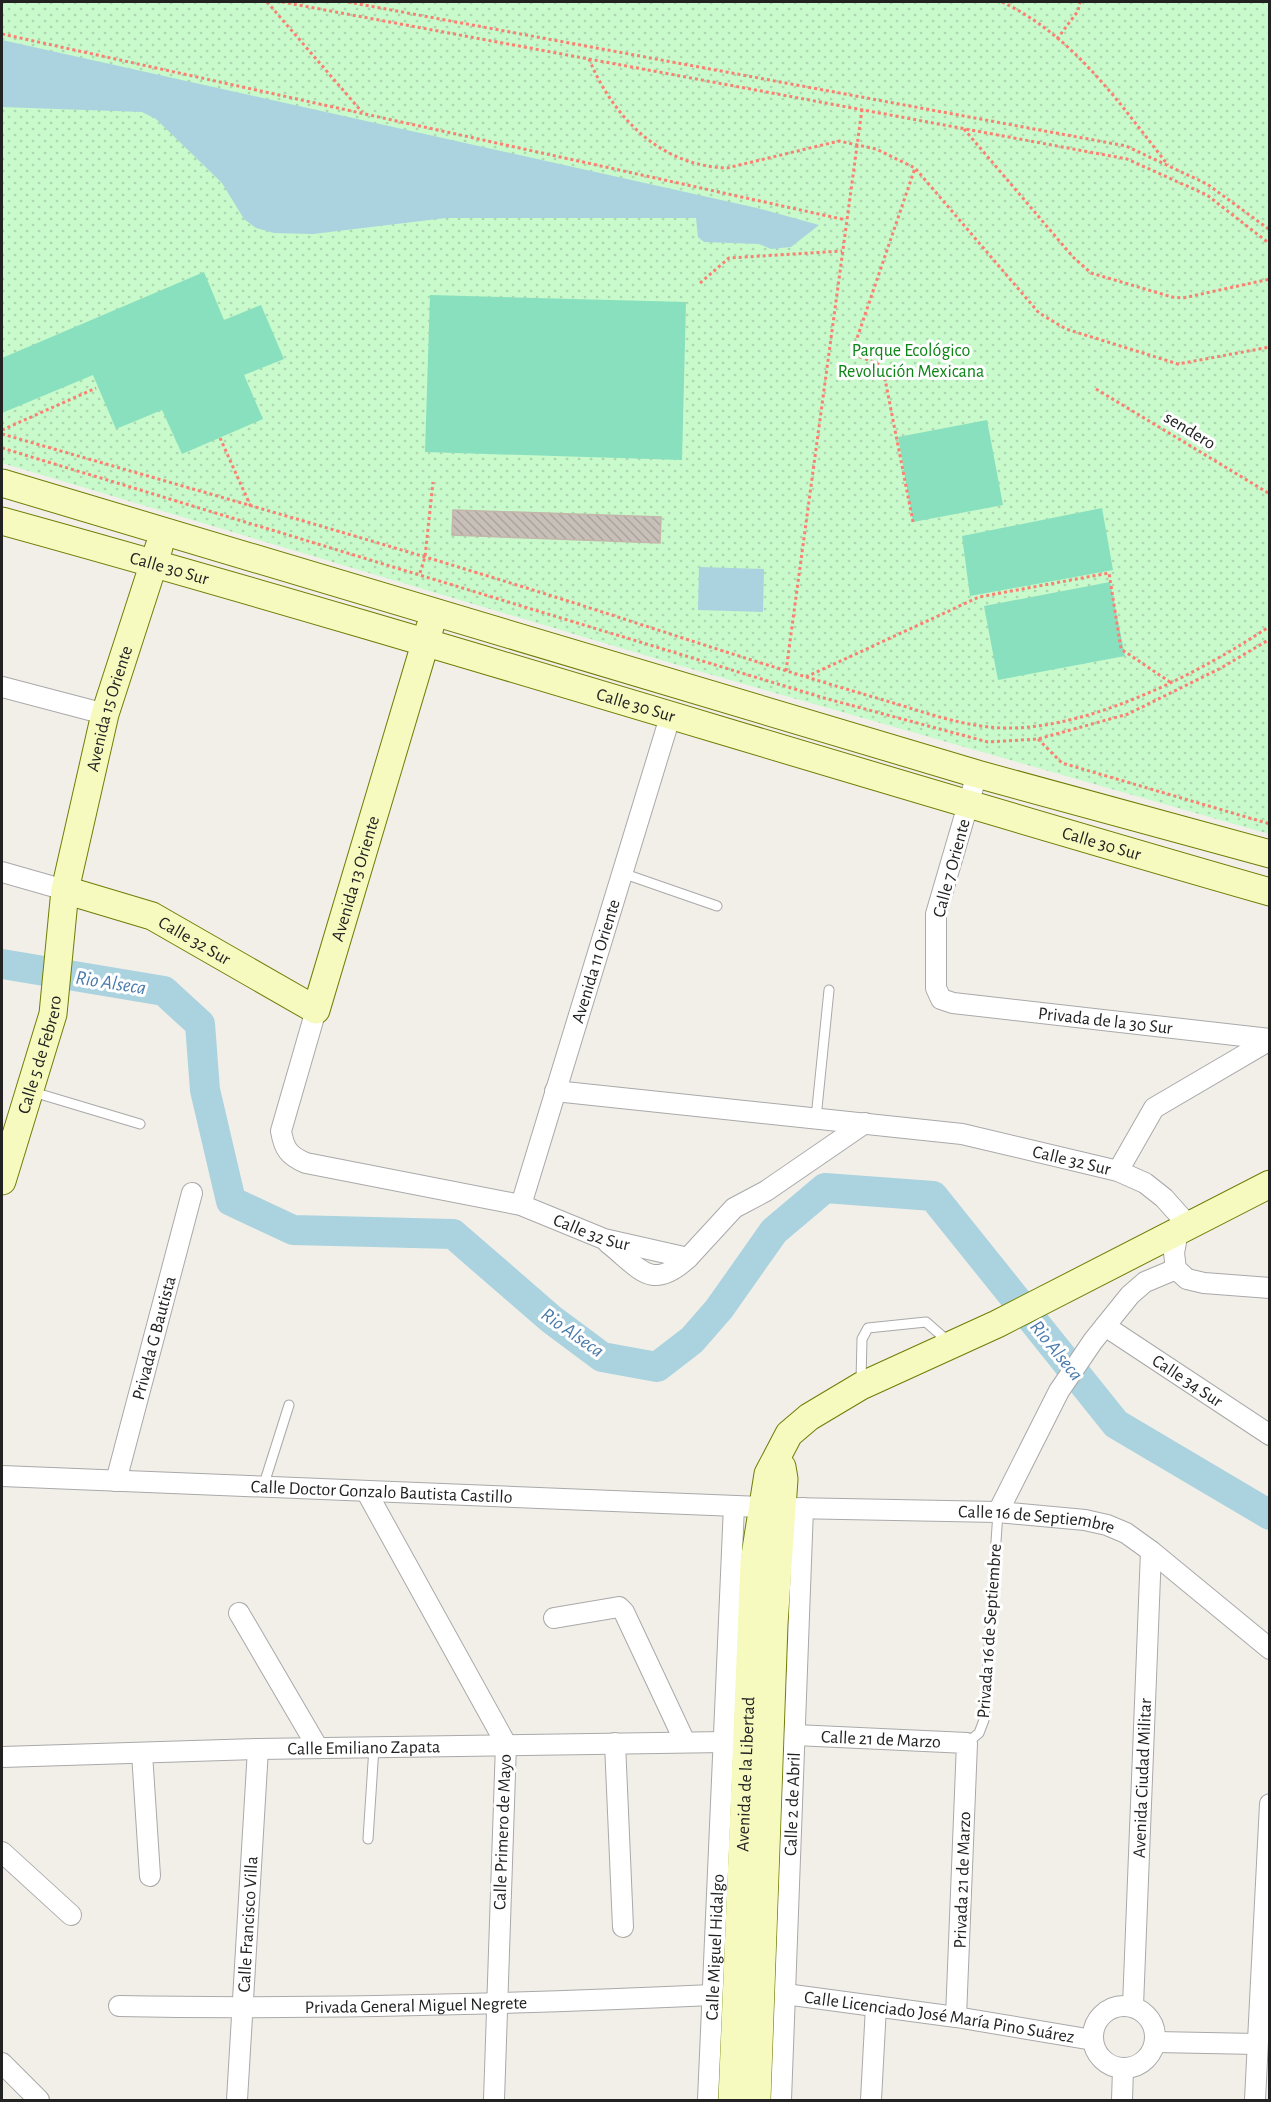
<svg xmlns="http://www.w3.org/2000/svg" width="1271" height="2102" viewBox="0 0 1271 2102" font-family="'Alegreya Sans',sans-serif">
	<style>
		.park { fill: url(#park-dots) }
		.pitch { fill: #88e0be }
		.water { fill: #aad3df }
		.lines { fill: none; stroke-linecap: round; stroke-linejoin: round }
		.river { stroke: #aad3df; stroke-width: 30 }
		.building { fill: url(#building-back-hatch); stroke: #c4b6ab; stroke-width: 1.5 }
		.lane-casing { stroke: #a9a9a9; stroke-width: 11 }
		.street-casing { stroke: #a9a9a9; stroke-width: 22 }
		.secondary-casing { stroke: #707d05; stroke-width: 29 }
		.path { stroke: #fa8072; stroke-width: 3; stroke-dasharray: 3 3; stroke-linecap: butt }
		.lane { stroke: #fff; stroke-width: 9 }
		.street { stroke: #fff; stroke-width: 20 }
		.secondary { stroke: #f7fabf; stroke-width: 27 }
		.labels { text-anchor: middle; stroke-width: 6; stroke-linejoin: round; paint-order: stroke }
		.park-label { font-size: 18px; fill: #0c8416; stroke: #fff }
		.street-label { font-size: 18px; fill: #222; stroke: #fff }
		.water-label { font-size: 20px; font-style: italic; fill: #4a7aab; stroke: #fff }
	</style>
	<defs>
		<pattern id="park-dots" width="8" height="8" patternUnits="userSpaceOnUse" patternTransform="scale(1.5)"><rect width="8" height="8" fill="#c8facc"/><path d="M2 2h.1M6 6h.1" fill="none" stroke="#acd6af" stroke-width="1.8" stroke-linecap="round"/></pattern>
		<pattern id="building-back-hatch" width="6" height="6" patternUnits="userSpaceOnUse" patternTransform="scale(1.5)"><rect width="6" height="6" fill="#c7bfb8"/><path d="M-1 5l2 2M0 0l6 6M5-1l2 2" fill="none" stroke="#aba49e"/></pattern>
	</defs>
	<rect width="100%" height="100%" fill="#f2efe9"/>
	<path class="park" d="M2 2H1269V834L674 664 2 463Z"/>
	<path class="pitch" d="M204 272 224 320 261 305 284 359 244 375 263 419 182 454 162 410 116 429 93 375 2 413V358Z
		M430 295 686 302 682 460 425 452Z
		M987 420 1003 505 913 522 898 437Z
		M1102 508 1113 570 970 596 962 536Z
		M1110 582 1125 656 998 680 984 606Z"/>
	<path class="water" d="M2 40 757 208 819 225 791 247 771 249 759 244 704 242 698 237 696 218H446L313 234 274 233 256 228 244 219 222 183 156 119 142 112 2 107Z
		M699 567 764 569 763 612 698 610Z"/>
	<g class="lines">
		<path class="river" d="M2 964 164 991 200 1024 205 1090 231 1201 293 1230 453 1234 551 1319 602 1357 657 1367 692 1340 719 1309 774 1231 825 1188 933 1196 1116 1424 1270 1515"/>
	</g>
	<path class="building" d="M453 510 661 517 660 543 452 535Z"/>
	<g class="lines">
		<g class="lane-casing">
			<path id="lane" d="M622 873 717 906
				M33 1092 140 1124
				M816 1118 829 990
				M861 1381 862 1339 868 1328 926 1322 950 1343
				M263 1487 289 1405
				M967 1743 979 1733 984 1720 998 1512
				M368 1839 374 1747"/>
		</g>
		<g class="street-casing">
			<g id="street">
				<path d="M2 687 105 714"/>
				<path id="s1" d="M977 774 936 914V988L941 999 953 1003 1270 1039"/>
				<path d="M2 872 65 890"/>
				<path id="s2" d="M316 1010 281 1131C284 1149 289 1156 306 1163L521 1205 604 1239 688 1258 734 1208 766 1191 865 1123"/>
				<path id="s3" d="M555 1091 962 1134 1118 1171 1145 1183 1164 1198 1189 1226"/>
				<path d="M1118 1171 1154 1108 1270 1040"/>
				<path id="s4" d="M521 1205 670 717"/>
				<path d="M1178 1231 1174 1253 1176 1269 1187 1279 1204 1283 1270 1288"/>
				<path d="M608 1243C641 1269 651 1292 688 1258"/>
				<path id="s5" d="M1105 1326 1270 1435"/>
				<path id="s6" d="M2 1476 761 1507"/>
				<path id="s7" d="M116 1481 192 1193"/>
				<path d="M366 1491 506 1744 494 2100"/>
				<path id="s8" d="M791 1508 998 1512 1085 1520 1107 1525 1126 1533 1151 1551 1270 1649"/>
				<path d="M998 1512 1059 1391 1093 1341 1130 1295 1145 1282 1176 1269"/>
				<path d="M239 1613 318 1748"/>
				<path d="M554 1618 619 1607 624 1612 685 1742"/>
				<path id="s9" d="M795 1735 967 1743 956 2017"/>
				<path d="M615 1743 623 1927"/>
				<path d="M142 1753 150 1876"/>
				<path id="s10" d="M2 1757 258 1749 725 1742"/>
				<path d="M2 1852 71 1915"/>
				<path id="s11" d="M785 1994 956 2017 1093 2040"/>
				<circle cx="1124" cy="2037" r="31"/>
				<path id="s12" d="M119 2006C317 2010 515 2004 712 1995"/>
				<path id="s13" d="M1133 2006 1151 1551"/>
				<path d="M1156 2042 1257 2044"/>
				<path d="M2 2063 39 2100"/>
				<path id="s14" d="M237 2100 258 1749"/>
				<path id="s15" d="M708 2100 734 1506"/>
				<path id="s16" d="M781 2100 803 1508"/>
				<path d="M871 2100 876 2006"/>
				<path d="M1122 2100 1123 2069"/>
				<path d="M1255 2100 1270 1804"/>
			</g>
		</g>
		<g class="secondary-casing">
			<g id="secondary">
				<path d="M2 483 977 774 1270 854"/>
				<path id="s17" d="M2 521C426 638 846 771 1270 892"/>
				<path id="s18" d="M65 890 152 916 316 1010 430 627"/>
				<path id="s19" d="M2 1181 53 1014 65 890 105 714 159 547"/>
				<path id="s20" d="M732 2100 754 1562 768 1474 789 1434 809 1417 861 1386 997 1324 1270 1184"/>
				<path d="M757 2100 774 1624 784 1479 782 1467"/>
			</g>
		</g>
		<path class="path" d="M267 2 362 112
			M282 2 1127 159 1207 195 1270 244
			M348 2 1126 146 1207 184 1270 230
			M1002 2C1074 36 1120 104 1168 165
			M2 34 846 220
			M1057 39 1078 11 1080 2
			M589 59C613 117 660 166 727 168L839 141 876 149 915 168 1039 313 1066 329 1178 364 1270 347
			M964 129 1073 257 1091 273 1172 297 1183 298 1270 279
			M700 283 729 258 842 251
			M1096 389 1270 494
			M2 430 96 388
			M2 434C209 494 418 552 624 619 710 647 794 674 880 699 922 711 967 729 1011 728 1094 727 1202 672 1270 626
			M220 438 251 507
			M2 448 824 698 988 742 1038 739 1128 714 1221 668 1270 639
			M913 522 883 369 877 363 860 357 854 347 915 168
			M420 573 425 557 433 482
			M786 671 862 109
			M806 677 979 597 1109 573 1121 649 1170 682
			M1038 739 1062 763 1270 824"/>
		<use href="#lane" class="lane"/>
		<use href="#street" class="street"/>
		<use href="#secondary" class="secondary"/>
	</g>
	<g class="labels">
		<g class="park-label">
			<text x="911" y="356">Parque Ecológico<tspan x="911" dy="21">Revolución Mexicana</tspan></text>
		</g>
		<g class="street-label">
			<text transform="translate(1190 430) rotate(31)" y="6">sendero</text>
			<text dy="6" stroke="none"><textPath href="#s17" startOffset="174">Calle 30 Sur</textPath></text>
			<text dy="6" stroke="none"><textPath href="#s17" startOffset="660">Calle 30 Sur</textPath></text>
			<text dy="6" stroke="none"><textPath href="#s19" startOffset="486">Avenida 15 Oriente</textPath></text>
			<text dy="6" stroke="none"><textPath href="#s17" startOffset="1146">Calle 30 Sur</textPath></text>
			<text transform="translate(951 868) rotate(-75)" y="6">Calle 7 Oriente</text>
			<text dy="6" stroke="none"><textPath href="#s18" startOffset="417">Avenida 13 Oriente</textPath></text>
			<text dy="6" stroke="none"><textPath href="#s18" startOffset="140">Calle 32 Sur</textPath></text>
			<text dy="6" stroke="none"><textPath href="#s4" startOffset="255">Avenida 11 Oriente</textPath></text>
			<text dy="6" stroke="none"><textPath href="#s1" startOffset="398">Privada de la 30 Sur</textPath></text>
			<text dy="6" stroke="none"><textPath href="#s19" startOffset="132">Calle 5 de Febrero</textPath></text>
			<text dy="6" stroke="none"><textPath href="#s3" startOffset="522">Calle 32 Sur</textPath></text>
			<text dy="6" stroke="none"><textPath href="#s2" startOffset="464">Calle 32 Sur</textPath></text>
			<text dy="6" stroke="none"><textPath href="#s7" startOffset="148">Privada G Bautista</textPath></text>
			<text dy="6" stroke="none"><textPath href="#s5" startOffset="99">Calle 34 Sur</textPath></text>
			<text dy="6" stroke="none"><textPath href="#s6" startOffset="380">Calle Doctor Gonzalo Bautista Castillo</textPath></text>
			<text dy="6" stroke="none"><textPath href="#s8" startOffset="246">Calle 16 de Septiembre</textPath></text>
			<text transform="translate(989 1631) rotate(-86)" y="6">Privada 16 de Septiembre</text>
			<text dy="6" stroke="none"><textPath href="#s9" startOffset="86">Calle 21 de Marzo</textPath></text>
			<text dy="6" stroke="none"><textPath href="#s10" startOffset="362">Calle Emiliano Zapata</textPath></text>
			<text dy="6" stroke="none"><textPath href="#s20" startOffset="326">Avenida de la Libertad</textPath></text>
			<text dy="6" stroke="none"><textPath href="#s13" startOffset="228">Avenida Ciudad Militar</textPath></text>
			<text dy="6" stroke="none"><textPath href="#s16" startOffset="296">Calle 2 de Abril</textPath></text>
			<text transform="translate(502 1832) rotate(-88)" y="6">Calle Primero de Mayo</text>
			<text transform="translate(962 1880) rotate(-88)" y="6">Privada 21 de Marzo</text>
			<text dy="6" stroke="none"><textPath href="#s14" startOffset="176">Calle Francisco Villa</textPath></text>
			<text dy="6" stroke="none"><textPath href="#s15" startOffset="153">Calle Miguel Hidalgo</textPath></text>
			<text dy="6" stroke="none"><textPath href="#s12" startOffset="297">Privada General Miguel Negrete</textPath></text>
			<text dy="6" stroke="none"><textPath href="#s11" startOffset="156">Calle Licenciado José María Pino Suárez</textPath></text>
		</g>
		<g class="water-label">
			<text transform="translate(111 982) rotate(9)" y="7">Rio Alseca</text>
			<text transform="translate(573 1332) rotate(35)" y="7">Rio Alseca</text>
			<text transform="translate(1057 1350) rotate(51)" y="7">Rio Alseca</text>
		</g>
	</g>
	<rect width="1271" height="2102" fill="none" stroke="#222222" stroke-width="6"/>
</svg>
